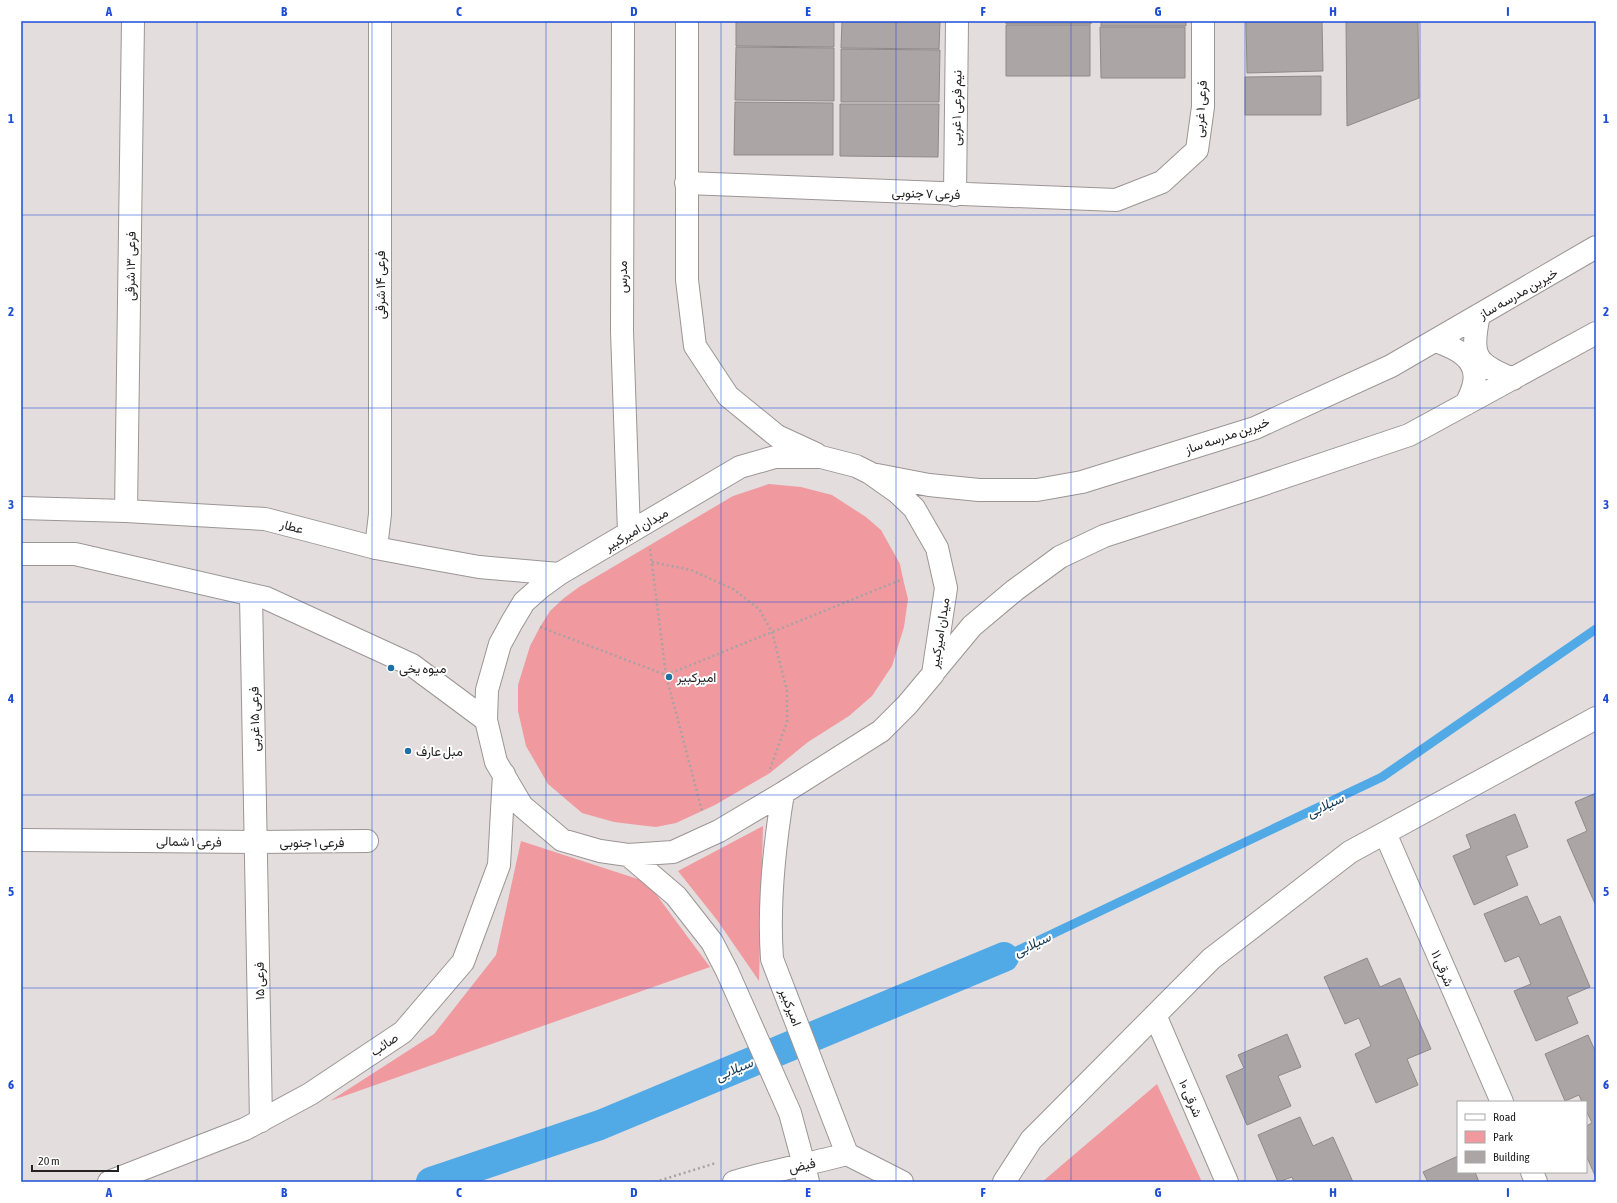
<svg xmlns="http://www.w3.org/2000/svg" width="1617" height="1203" viewBox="0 0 1617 1203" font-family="'Asap Condensed',Vazirmatn,sans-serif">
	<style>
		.green { fill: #f09aa0 }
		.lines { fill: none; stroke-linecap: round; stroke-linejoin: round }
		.stream { stroke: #51aae6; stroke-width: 9 }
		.canal { stroke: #51aae6; stroke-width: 30 }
		.building { fill: #aba5a5; stroke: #8f8989 }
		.minor-casing { stroke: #9c9595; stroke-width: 24 }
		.tertiary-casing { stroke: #9c9595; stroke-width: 24 }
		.secondary-casing { stroke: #9c9595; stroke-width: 24 }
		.path { stroke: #a8a2a2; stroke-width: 2.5; stroke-dasharray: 2 3; stroke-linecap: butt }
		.minor { stroke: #fff; stroke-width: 22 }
		.tertiary { stroke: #fff; stroke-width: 22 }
		.secondary { stroke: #fff; stroke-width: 22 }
		.grid { fill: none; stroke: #1d4ed8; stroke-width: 1; stroke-opacity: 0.55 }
		.poi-dot { fill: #1f70a2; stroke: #fff; stroke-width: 1.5 }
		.labels { text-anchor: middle; stroke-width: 4; stroke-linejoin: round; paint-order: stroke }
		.street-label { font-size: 13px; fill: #242222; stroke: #fff }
		.poi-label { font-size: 13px; fill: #242222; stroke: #fff; text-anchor: start }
		.water-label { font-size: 14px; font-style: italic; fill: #153b54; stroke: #fff }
		.neatline { fill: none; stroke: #1d4ed8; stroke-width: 1.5 }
		.grid-label { font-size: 13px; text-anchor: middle; font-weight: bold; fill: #1d4ed8 }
	</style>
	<rect width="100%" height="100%" fill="#e4dddd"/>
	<path class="green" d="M769 484 801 487 832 495 866 517 881 530 900 564 903 579 908 599 904 627 892 666 872 696 849 716 808 742 770 773 715 805 676 823 656 827 638 825 614 822 582 813 548 784 526 746 518 711V685L530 646 540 627 550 611 564 598 579 587 733 496Z
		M763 826 759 981 717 920 678 871Z
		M521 841 647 882 710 967 330 1101 434 1034 496 955Z
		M1157 1084 1202 1182H1042Z"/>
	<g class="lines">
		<path class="stream" d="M1004 957 1382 777 1596 629"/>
		<path class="canal" d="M431 1182 600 1125 1004 957"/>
	</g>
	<path class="building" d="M736 21H834V47L736 46Z
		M842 21H940L939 49 841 48Z
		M1006 21H1091V24H1006Z
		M1101 21H1186V26H1101Z
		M1246 21H1322L1323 71 1247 73Z
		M1346 21H1418L1419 98 1347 126Z
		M1006 25H1090V76H1006Z
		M1100 27H1185V78H1101Z
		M736 47 834 48V101L735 100Z
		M841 49 940 50 939 102H841Z
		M1321 76V115H1245V77Z
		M735 102 833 103V155H734Z
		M840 104H939L938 157 840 156Z
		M1596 793V906L1567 840 1587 831 1575 802Z
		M1515 814 1528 847 1506 856 1518 885 1474 905 1453 856 1471 848 1466 835Z
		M1527 896 1540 925 1560 916 1590 987 1567 997 1578 1023 1536 1041 1514 991 1531 984 1519 956 1505 962 1484 914Z
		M1367 958 1380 987 1400 978 1431 1049 1407 1059 1418 1085 1376 1103 1355 1054 1371 1046 1359 1018 1345 1024 1324 977Z
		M1287 1034 1301 1067 1278 1076 1291 1106 1247 1125 1226 1076 1244 1068 1238 1055Z
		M1588 1035 1596 1053V1178L1586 1155V1126L1592 1123 1586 1110V1102H1582L1579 1095 1565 1101 1545 1054Z
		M1300 1117 1313 1146 1333 1137 1353 1182H1294L1292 1177 1278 1182 1258 1135Z
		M1458 1156V1172H1475L1479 1182H1428L1423 1172Z"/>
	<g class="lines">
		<g class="minor-casing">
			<path id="minor" d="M686 183 1116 200 1162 182 1197 150 1203 107V21
				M955 195 957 21
				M126 511 133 21
				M376 548 380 514V21
				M251 595 261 1121
				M1385 833 1502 1102
				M21 840 256 842 367 841
				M1155 1015 1227 1182
				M1532 1172 1536 1182
				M1004 1182 1031 1140 1211 959 1350 852 1596 718"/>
		</g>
		<g class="tertiary-casing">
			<path id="tertiary" d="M847 1154 902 1182
				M804 1165 808 1182"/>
		</g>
		<g class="secondary-casing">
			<path id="secondary" d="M623 21 622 331 629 532
				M687 21V280L695 346 728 396 777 436 816 454
				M1479 315C1470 356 1475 364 1513 379
				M1436 341C1455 348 1479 358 1474 383 1473 390 1469 398 1466 404
				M775 457H821L856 466 870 473 897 492 914 508 937 548 946 588 933 674 907 705 881 731 783 793 719 831 673 852 628 855 600 851 562 840 522 806 496 762 486 720 487 690 500 644 512 622 524 602 541 587 559 574 740 467Z
				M877 475 929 485 979 490H1037L1082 482 1255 428 1391 366 1596 247
				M21 508 126 511 265 519 376 548 429 558 479 567 559 574
				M21 554H75L266 598 412 665 486 720
				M933 673 972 626 1015 590 1060 557 1104 536 1258 486 1409 435 1596 333
				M628 855 676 896 712 942 727 971 790 1113 804 1165
				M109 1182 245 1129 310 1094 403 1032 463 962 499 865 504 774
				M734 1182C771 1171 809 1164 847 1154L772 959C768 903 774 848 783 793"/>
		</g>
		<path class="path" d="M650 549 666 675 702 811
			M652 562 691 570 733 589 759 609 772 632 787 691V722L770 769
			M540 627 666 675 903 579
			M655 1182 716 1163"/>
		<use href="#minor" class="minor"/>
		<use href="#tertiary" class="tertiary"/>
		<use href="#secondary" class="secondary"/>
	</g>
	<path class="grid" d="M197 21V1182M372 21V1182M546 21V1182M721 21V1182M896 21V1182M1071 21V1182M1245 21V1182M1420 21V1182M21 215H1596M21 408H1596M21 602H1596M21 795H1596M21 988H1596"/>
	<g class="poi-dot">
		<circle cx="391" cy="668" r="4"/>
		<circle cx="669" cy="677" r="4"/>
		<circle cx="408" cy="751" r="4"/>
	</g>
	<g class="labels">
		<g class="street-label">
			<text transform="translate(956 108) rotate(-89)" y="5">نیم فرعی ۱ غربی</text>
			<text transform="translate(1200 109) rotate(-86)" y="5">فرعی ۱ غربی</text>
			<text transform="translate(926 193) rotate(2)" y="5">فرعی ۷ جنوبی</text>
			<text transform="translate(130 266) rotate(-89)" y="5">فرعی ۱۳ شرقی</text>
			<text transform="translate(622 277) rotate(-90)" y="5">مدرس</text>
			<text transform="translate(380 285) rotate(-90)" y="5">فرعی ۱۴ شرقی</text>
			<text transform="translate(1518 293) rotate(-30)" y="5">خیرین مدرسه ساز</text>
			<text transform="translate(1227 435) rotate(-19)" y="5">خیرین مدرسه ساز</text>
			<text transform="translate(292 526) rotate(15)" y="5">عطار</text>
			<text transform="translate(636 529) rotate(-31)" y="5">میدان امیرکبیر</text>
			<text transform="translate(939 633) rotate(-81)" y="5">میدان امیرکبیر</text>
			<text transform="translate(254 719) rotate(-91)" y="5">فرعی ۱۵ غربی</text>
			<text transform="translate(189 841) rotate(1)" y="5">فرعی ۱ شمالی</text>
			<text x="312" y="847">فرعی ۱ جنوبی</text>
			<text transform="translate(1443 968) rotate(67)" y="5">۱۱ شرقی</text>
			<text transform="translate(259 981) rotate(-91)" y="5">فرعی ۱۵</text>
			<text transform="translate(791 1007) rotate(69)" y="5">امیرکبیر</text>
			<text transform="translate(384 1044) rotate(-34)" y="5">صائب</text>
			<text transform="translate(1191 1098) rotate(67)" y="5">۱۰ شرقی</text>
			<text transform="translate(802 1165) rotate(-12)" y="5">فیض</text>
		</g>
		<g class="poi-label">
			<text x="399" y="673">میوه یخی</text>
			<text x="677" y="682">امیرکبیر</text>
			<text x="416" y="756">مبل عارف</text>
		</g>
		<g class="water-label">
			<text transform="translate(1325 805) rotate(-25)" y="5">سیلابی</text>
			<text transform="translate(1032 944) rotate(-25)" y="5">سیلابی</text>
			<text transform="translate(734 1069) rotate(-23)" y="5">سیلابی</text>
		</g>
	</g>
	<rect width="1617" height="1203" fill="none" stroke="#ffffff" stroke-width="44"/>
	<rect x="1457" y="1101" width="130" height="72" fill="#ffffff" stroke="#a7a7a7"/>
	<rect x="1465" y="1114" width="20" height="6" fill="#ffffff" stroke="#a7a7a7"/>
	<text x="1493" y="1121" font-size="12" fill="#242222">Road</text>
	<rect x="1465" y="1131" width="20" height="12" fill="#f09aa0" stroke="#a7a7a7"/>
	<text x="1493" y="1141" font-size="12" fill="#242222">Park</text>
	<rect x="1465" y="1151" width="20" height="12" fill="#aba5a5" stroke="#a7a7a7"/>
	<text x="1493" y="1161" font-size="12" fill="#242222">Building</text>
	<path d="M32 1165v6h86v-6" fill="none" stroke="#242222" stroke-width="2"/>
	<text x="38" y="1165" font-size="12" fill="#242222" stroke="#ffffff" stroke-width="3" paint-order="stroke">20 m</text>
	<rect x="22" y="22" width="1573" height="1159" class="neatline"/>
	<g class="grid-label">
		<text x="109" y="16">A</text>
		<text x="284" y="16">B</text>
		<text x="459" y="16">C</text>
		<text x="634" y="16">D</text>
		<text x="808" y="16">E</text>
		<text x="983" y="16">F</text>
		<text x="1158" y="16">G</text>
		<text x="1333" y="16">H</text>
		<text x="1508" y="16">I</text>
		<text x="11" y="123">1</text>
		<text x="1606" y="123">1</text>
		<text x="11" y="316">2</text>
		<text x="1606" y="316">2</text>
		<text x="11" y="509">3</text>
		<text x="1606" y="509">3</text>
		<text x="11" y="703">4</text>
		<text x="1606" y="703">4</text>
		<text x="11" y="896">5</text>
		<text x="1606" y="896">5</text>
		<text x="11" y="1089">6</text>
		<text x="1606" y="1089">6</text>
		<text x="109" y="1197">A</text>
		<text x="284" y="1197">B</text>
		<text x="459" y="1197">C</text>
		<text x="634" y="1197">D</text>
		<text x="808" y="1197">E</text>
		<text x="983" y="1197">F</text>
		<text x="1158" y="1197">G</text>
		<text x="1333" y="1197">H</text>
		<text x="1508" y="1197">I</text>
	</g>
</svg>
